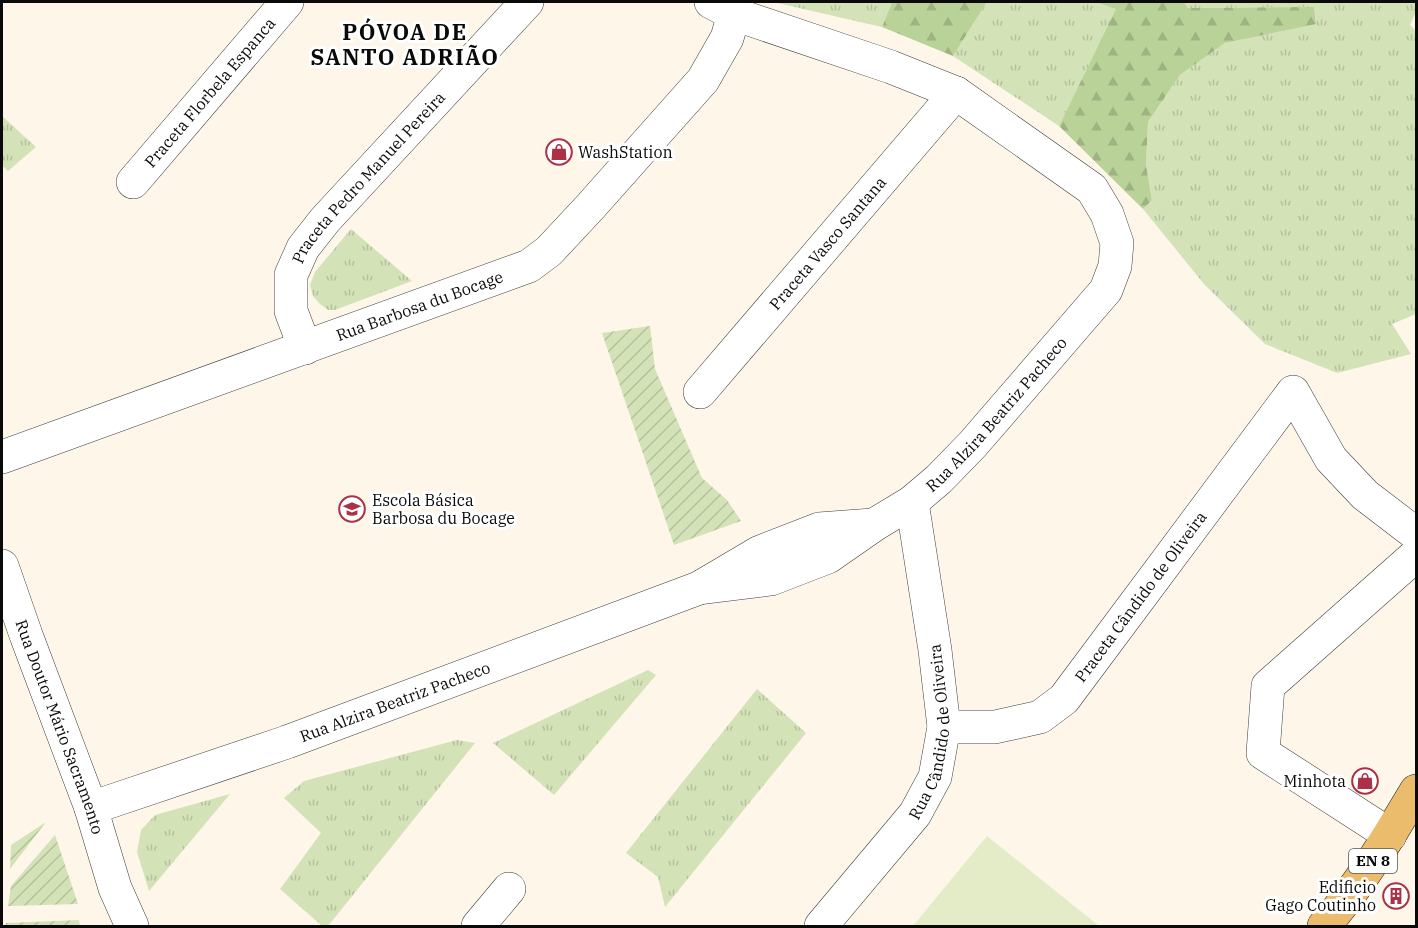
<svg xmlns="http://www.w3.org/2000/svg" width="1418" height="928" viewBox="0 0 1418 928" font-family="'IBM Plex Serif',serif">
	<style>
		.grass { fill: url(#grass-tufts) }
		.forest { fill: url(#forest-firs) }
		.garden { fill: url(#garden-furrows) }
		.pitch { fill: #e3ebc7 }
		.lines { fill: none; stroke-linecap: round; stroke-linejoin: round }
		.minor-casing { stroke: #3d3d3d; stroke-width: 34 }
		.primary-casing { stroke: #1b1b1b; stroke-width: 34 }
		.minor { stroke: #fff; stroke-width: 33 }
		.primary { stroke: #eabc6b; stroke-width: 33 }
		.labels { text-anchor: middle; stroke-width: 6; stroke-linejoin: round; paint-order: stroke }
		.shield { fill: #fff; stroke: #545454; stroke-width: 1.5 }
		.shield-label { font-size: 15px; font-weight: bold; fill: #0a0a0a }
		.street-label { font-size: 16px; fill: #0a0a0a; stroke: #fff }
		.poi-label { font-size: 16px; fill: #0a0a0a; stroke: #fff; text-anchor: start }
		.district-label { font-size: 22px; font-weight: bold; letter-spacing: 1.5px; fill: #0a0a0a; stroke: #fff }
	</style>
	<defs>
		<pattern id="grass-tufts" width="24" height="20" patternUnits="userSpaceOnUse" patternTransform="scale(1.5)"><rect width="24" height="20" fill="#d3e3b7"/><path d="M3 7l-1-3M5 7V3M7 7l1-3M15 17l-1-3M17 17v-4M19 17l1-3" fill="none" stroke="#b4c19c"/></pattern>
		<pattern id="forest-firs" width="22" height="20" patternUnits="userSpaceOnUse" patternTransform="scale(1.5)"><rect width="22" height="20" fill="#b9d298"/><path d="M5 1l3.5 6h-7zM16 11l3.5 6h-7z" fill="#9eb382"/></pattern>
		<pattern id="garden-furrows" width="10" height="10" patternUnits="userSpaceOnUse" patternTransform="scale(1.5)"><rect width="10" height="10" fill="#d3e3b7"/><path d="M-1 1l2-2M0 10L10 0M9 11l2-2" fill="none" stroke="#b4c19c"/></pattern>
	</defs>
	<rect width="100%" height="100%" fill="#fdf6e9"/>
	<path class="grass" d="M773 2H892L882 27Z
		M987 2H1096L1117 8 1059 126 953 56Z
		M1184 2H1416V12L1410 25 1416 31V314L1392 324 1411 354 1337 373 1265 344 1204 284 1143 209 1152 200 1146 165 1148 122 1180 75 1225 43 1316 23 1314 7 1188 8Z
		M2 116 36 147 8 171 2 165Z
		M351 229 412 281 335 310H328L320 304 313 296 310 285 315 272Z
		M648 670 656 675 554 795 493 743Z
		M757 689 806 733 665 907 658 877 626 853Z
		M457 740 475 743 328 926H322L280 889 321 833 284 798 304 781Z
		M230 794 149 891 137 852 141 830 155 815Z"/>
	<path class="forest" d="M892 2H987L953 56 882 27Z
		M1096 2H1184L1188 8 1314 7 1316 24 1225 43 1180 75 1148 122 1146 165 1152 200 1143 209 1059 126 1116 9Z"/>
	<path class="garden" d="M650 326 655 369 702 478 727 500 741 521 674 545 602 333Z
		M46 822 10 869 11 845Z
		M55 835 78 904 8 906 11 886Z
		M79 920 80 926H5L6 923Z"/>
	<path class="pitch" d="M987 836 1099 926H913Z"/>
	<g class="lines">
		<g class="minor-casing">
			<g id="minor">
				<path id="s1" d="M133 182 287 2"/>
				<path id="s2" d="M305 348 291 311V275L303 248 325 220 527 2"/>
				<path id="s3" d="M700 392 956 93"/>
				<path id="s4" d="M2 457 529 266 549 251 591 206 703 80 727 38 734 14"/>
				<path id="s5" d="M2 566 26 635 91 808 115 888 132 926"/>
				<path id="s6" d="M699 588 771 579 828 557 874 525 912 502 939 479 973 444 1106 290 1115 266 1117 243 1107 214 1092 189 956 93 891 67 734 14 711 2"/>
				<path id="s7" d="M944 727H995L1040 717 1064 699 1293 392 1331 459 1365 495 1416 534"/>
				<path id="s8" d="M91 808 287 742 699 588 760 552 819 529 873 525"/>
				<path d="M1390 835 1263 753 1268 686 1416 555"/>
				<path d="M478 926 509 889"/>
				<path id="s9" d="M821 926 915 814 935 777 944 727 935 650 912 502"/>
			</g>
		</g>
		<g class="primary-casing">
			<path id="primary" d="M1324 926C1360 885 1388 838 1416 791"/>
		</g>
		<use href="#minor" class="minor"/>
		<use href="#primary" class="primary"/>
	</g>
	<defs>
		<g id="shop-ring" transform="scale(1.35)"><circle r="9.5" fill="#fff" stroke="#aa3146" stroke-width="1.5"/><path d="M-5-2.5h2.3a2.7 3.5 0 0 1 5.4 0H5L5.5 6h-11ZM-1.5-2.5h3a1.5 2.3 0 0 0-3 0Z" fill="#aa3146"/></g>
		<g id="school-ring" transform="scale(1.35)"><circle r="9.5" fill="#fff" stroke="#aa3146" stroke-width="1.5"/><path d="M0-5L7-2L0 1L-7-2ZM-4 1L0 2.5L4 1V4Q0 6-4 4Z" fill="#aa3146"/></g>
		<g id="building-ring" transform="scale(1.35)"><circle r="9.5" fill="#fff" stroke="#aa3146" stroke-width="1.5"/><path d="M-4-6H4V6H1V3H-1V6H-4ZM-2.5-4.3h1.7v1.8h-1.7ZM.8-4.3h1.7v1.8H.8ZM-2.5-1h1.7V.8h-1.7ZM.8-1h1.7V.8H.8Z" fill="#aa3146"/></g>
	</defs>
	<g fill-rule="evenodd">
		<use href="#shop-ring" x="559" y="152"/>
		<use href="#school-ring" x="352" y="509"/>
		<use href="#shop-ring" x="1365" y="781"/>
		<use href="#building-ring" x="1396" y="896"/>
	</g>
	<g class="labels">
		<rect class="shield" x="1349" y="849" width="48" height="24" rx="4.5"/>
		<g class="shield-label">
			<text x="1373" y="866">EN 8</text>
		</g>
		<g class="street-label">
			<text dy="6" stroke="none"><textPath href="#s1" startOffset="118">Praceta Florbela Espanca</textPath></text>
			<text dy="6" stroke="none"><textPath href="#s2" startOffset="201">Praceta Pedro Manuel Pereira</textPath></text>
			<text dy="6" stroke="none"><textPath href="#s3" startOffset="196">Praceta Vasco Santana</textPath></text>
			<text dy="6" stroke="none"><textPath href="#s4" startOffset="444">Rua Barbosa du Bocage</textPath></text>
			<text dy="6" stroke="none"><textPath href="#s6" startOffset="356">Rua Alzira Beatriz Pacheco</textPath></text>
			<text dy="6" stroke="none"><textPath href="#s7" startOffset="255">Praceta Cândido de Oliveira</textPath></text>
			<text dy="6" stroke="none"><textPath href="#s8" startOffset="322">Rua Alzira Beatriz Pacheco</textPath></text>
			<text dy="6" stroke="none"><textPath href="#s5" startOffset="171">Rua Doutor Mário Sacramento</textPath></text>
			<text dy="6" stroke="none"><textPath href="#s9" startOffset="232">Rua Cândido de Oliveira</textPath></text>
		</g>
		<g class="poi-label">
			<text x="578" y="158">WashStation</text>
			<text x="372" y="506">Escola Básica<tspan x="372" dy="18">Barbosa du Bocage</tspan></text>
			<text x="1346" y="787" text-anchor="end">Minhota</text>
			<text x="1376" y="893" text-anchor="end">Edificio<tspan x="1376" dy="18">Gago Coutinho</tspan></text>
		</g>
		<g class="district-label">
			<text x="405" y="40">PÓVOA DE<tspan x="405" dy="25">SANTO ADRIÃO</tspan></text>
		</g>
	</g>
	<rect width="1418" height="928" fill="none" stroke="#0a0a0a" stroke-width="6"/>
</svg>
